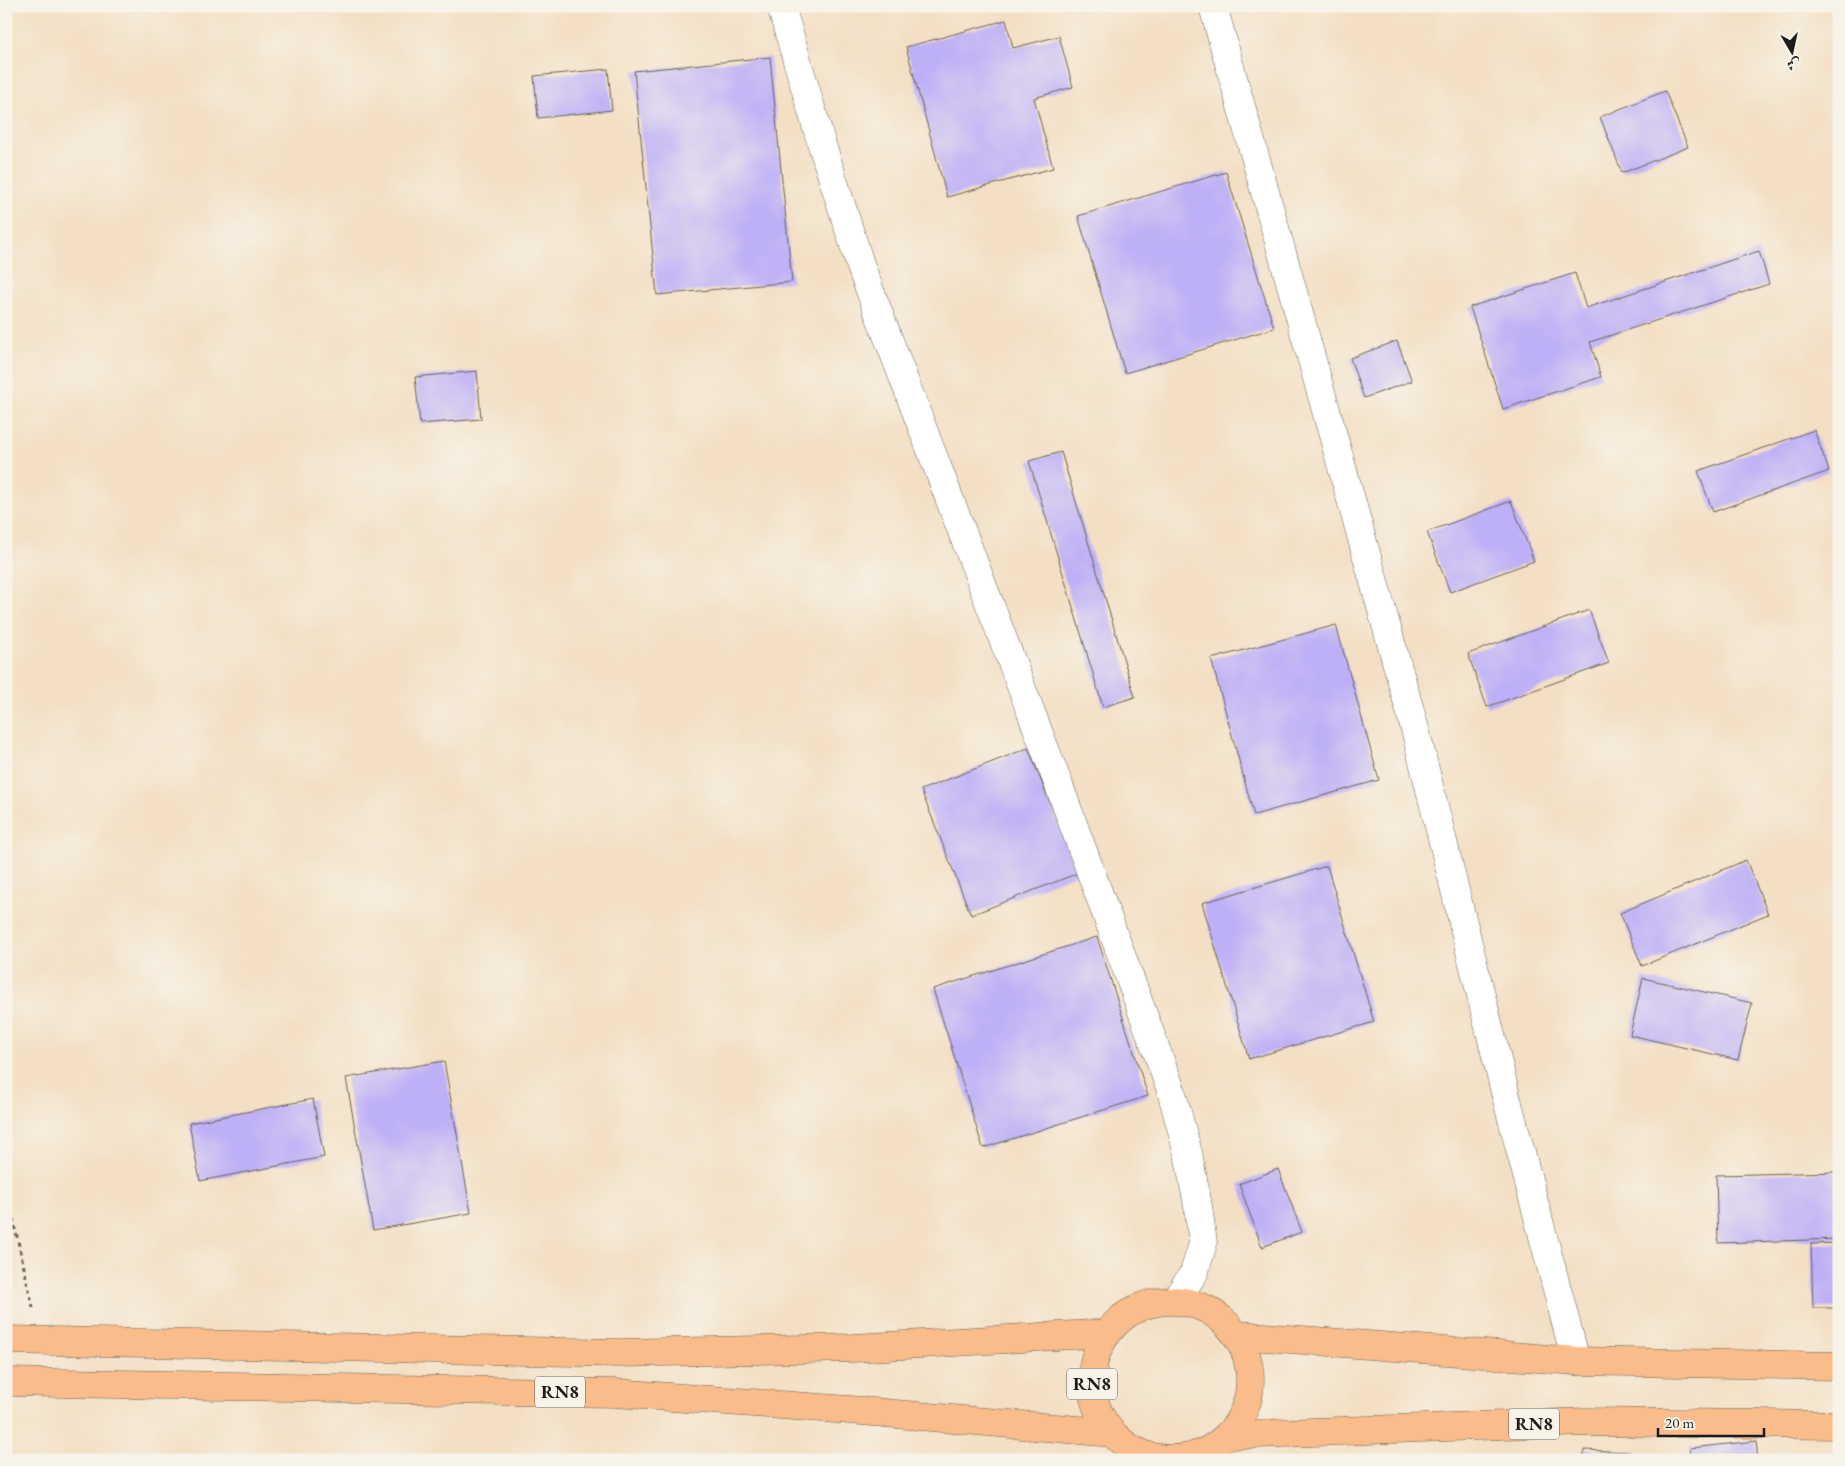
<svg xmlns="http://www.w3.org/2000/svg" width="1845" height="1466" viewBox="0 0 1845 1466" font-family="'EB Garamond',Amiri,serif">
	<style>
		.building { fill: #beb0f6 }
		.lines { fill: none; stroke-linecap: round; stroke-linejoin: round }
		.minor-casing { stroke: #676056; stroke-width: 29 }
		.trunk-casing { stroke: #676056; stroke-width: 29 }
		.path { stroke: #676056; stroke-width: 3; stroke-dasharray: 4 4; stroke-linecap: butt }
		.minor { stroke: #fff; stroke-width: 28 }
		.trunk { stroke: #f9bc8a; stroke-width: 28 }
		.labels { text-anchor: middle; stroke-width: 4.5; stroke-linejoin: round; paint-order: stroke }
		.shield { fill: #f7f3e8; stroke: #5e5c59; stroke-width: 1 }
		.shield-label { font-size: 18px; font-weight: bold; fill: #1c1c1c }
	</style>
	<rect width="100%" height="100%" fill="#f7f3e8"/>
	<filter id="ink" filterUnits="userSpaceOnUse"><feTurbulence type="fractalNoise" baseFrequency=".02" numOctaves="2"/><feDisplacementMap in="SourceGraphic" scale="10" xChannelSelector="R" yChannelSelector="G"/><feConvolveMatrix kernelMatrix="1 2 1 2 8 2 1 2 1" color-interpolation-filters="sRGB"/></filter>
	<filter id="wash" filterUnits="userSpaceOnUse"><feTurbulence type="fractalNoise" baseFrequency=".0096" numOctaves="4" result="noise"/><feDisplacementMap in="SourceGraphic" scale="20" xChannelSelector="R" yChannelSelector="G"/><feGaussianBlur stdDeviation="1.12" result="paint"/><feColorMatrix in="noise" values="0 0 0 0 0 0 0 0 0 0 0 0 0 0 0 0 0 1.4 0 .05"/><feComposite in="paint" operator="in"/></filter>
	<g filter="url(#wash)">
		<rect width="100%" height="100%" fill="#f3dfc3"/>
		<g id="blocks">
			<path class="building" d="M1006 20 1013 48 1059 36 1073 87 1034 98 1053 168 947 197 906 47Z
				M770 57 792 282 657 295 634 71Z
				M608 69 612 110 538 118 534 76Z
				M1665 91 1688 147 1622 173 1600 117Z
				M1226 172 1274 328 1125 373 1078 216Z
				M1759 251 1769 284 1590 342 1601 377 1503 409 1470 307 1575 273 1586 308Z
				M1397 341 1412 381 1364 398 1350 358Z
				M477 371 481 419 420 424 415 377Z
				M1814 430 1829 471 1713 512 1698 471Z
				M1061 452 1135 697 1103 707 1029 461Z
				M1511 501 1534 561 1450 592 1427 532Z
				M1589 610 1609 663 1487 707 1468 654Z
				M1336 625 1379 780 1254 815 1211 659Z
				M1028 748 1078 873 971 915 921 790Z
				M1746 860 1768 914 1642 966 1620 913Z
				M1327 866 1374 1022 1249 1059 1202 903Z
				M1097 937 1148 1096 983 1148 933 989Z
				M1643 978 1752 1003 1738 1060 1630 1035Z
				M444 1061 471 1213 373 1230 346 1078Z
				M313 1099 324 1157 200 1181 189 1123Z
				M1278 1169 1302 1232 1262 1247 1239 1184Z
				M1839 1172V1239L1718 1243 1716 1175Z
				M1839 1243V1308H1813L1811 1244Z
				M1756 1441 1758 1460H1692L1690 1448Z
				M1584 1450 1631 1452V1460H1584Z"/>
		</g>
	</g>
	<g filter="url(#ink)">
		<use href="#blocks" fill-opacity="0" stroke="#676056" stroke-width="1"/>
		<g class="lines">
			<g class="minor-casing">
				<path id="minor" d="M781 6 822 145 861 267 1058 783 1171 1090 1188 1153 1198 1206 1203 1244 1194 1273 1175 1300
					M1213 6 1414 725 1506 1096 1576 1361"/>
			</g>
			<g class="trunk-casing">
				<path id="trunk" d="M1092 1380a79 79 0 1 1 158 0a79 79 0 1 1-158 0Z
					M1237 1335 1576 1361 1839 1366
					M6 1340 618 1353 853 1348 1108 1333
					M6 1382 615 1393 850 1410 1113 1433
					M1228 1435 1587 1422 1839 1425"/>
			</g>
			<path class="path" d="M6 1187 33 1308"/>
			<use href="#minor" class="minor"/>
			<use href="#trunk" class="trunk"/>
		</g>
	</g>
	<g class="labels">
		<g class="shield">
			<rect x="1067" y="1368.5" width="50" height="31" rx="4"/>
			<rect x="535" y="1376.5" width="50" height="31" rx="4"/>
			<rect x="1509" y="1408.5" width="50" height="31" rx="4"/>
		</g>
		<g class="shield-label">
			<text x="1092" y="1390">RN8</text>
			<text x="560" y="1398">RN8</text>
			<text x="1534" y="1430">RN8</text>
		</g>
	</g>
	<rect width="1845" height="1466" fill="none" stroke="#f7f3e8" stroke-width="25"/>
	<g transform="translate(1792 52) rotate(171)" stroke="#f7f3e8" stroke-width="4" paint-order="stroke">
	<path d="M0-4L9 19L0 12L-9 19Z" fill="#1c1c1c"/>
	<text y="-8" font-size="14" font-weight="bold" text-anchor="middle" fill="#1c1c1c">ش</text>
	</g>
	<path d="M1658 1428v8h106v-8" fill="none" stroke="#1c1c1c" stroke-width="2.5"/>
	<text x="1665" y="1428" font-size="15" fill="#1c1c1c" stroke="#f7f3e8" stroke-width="4" paint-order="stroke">20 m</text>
</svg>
